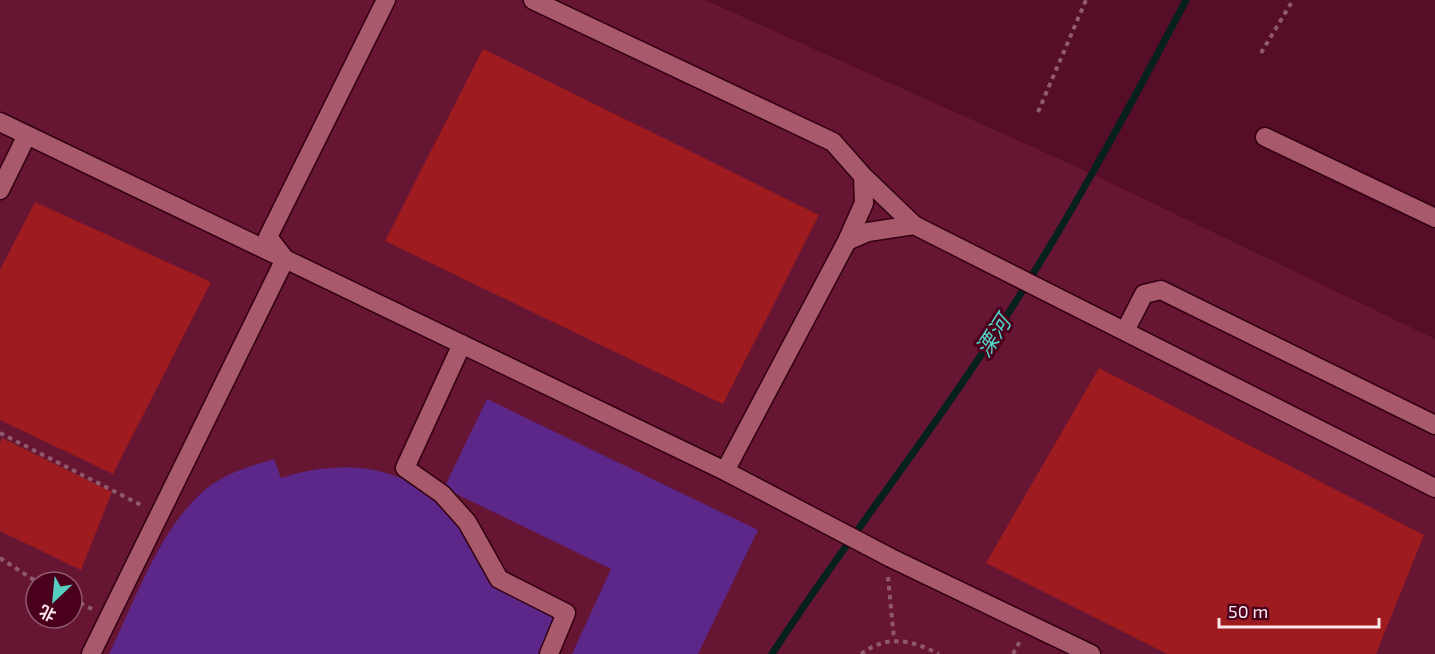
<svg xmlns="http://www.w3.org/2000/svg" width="1435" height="654" viewBox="0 0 1435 654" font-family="'Exo 2','Noto Sans SC',sans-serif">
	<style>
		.built { fill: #661532; fill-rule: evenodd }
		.green { fill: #5c2788 }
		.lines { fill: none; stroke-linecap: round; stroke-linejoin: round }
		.stream { stroke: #05201d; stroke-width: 7 }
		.building { fill: #9e1b20 }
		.minor-casing { stroke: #320011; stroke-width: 21 }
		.path { stroke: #905a6c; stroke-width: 4; stroke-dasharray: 4.5 4.5; stroke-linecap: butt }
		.minor { stroke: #a8596c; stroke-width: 18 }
		.labels { text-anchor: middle; stroke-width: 6; stroke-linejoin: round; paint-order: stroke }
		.water-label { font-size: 22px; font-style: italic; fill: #50d6c8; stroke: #4a001d }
	</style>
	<rect width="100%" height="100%" fill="#560d27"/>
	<path class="built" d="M0 0H705L1086 171 1435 339V654H0ZM36 582H72V618H36Z"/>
	<path class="green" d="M487 399 758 530 698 654H572L611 569 444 488Z
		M274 459 281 478C380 446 454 486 488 582L558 615 540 654H109C136 599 163 518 214 483 232 471 254 465 274 459Z"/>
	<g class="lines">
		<path class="stream" d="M772 654C839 550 917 453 985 349 1059 238 1124 118 1186 0"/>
	</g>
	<path class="building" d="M483 49 819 215 723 404 385 241Z
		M35 202 211 282 113 474 0 420V270Z
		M1099 368 1424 535 1376 654H1167L986 563Z
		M2 438 112 492 81 570 0 531V444Z"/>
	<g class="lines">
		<g class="minor-casing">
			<path id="minor" d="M386 0 268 237 285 259 725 471 891 558 1091 654
				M533 0 833 142 863 176 864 203 847 241
				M0 122 285 259 91 654
				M1265 137 1435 218
				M863 176 914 225
				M0 190 27 135
				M1125 331 1144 294 1161 290 1435 425
				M462 344 405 468 442 494 467 522 499 579 566 613 549 654
				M725 471 847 241 868 232 914 225 1435 488"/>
		</g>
		<path class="path" d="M1261 53 1293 0
			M1038 112 1086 0
			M0 433 143 506
			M0 558 37 582
			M888 577 894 639
			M72 599 92 609
			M861 654C888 634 911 640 939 654
			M1013 654 1020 641"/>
		<use href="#minor" class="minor"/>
	</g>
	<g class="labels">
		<g class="water-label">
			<text transform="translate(993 336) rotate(-57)" y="8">溧河</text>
		</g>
	</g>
	<g transform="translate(54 600) rotate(206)"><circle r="28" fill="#4a001d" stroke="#915d6f" stroke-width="1.5"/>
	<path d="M0-4.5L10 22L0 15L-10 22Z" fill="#57cec1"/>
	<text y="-9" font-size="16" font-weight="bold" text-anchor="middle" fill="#fbe8eb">北</text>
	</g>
	<path d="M1219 618v9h160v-9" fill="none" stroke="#fbe8eb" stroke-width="3"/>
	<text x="1228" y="618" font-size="18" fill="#fbe8eb" stroke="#4a001d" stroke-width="4.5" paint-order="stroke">50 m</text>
</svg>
